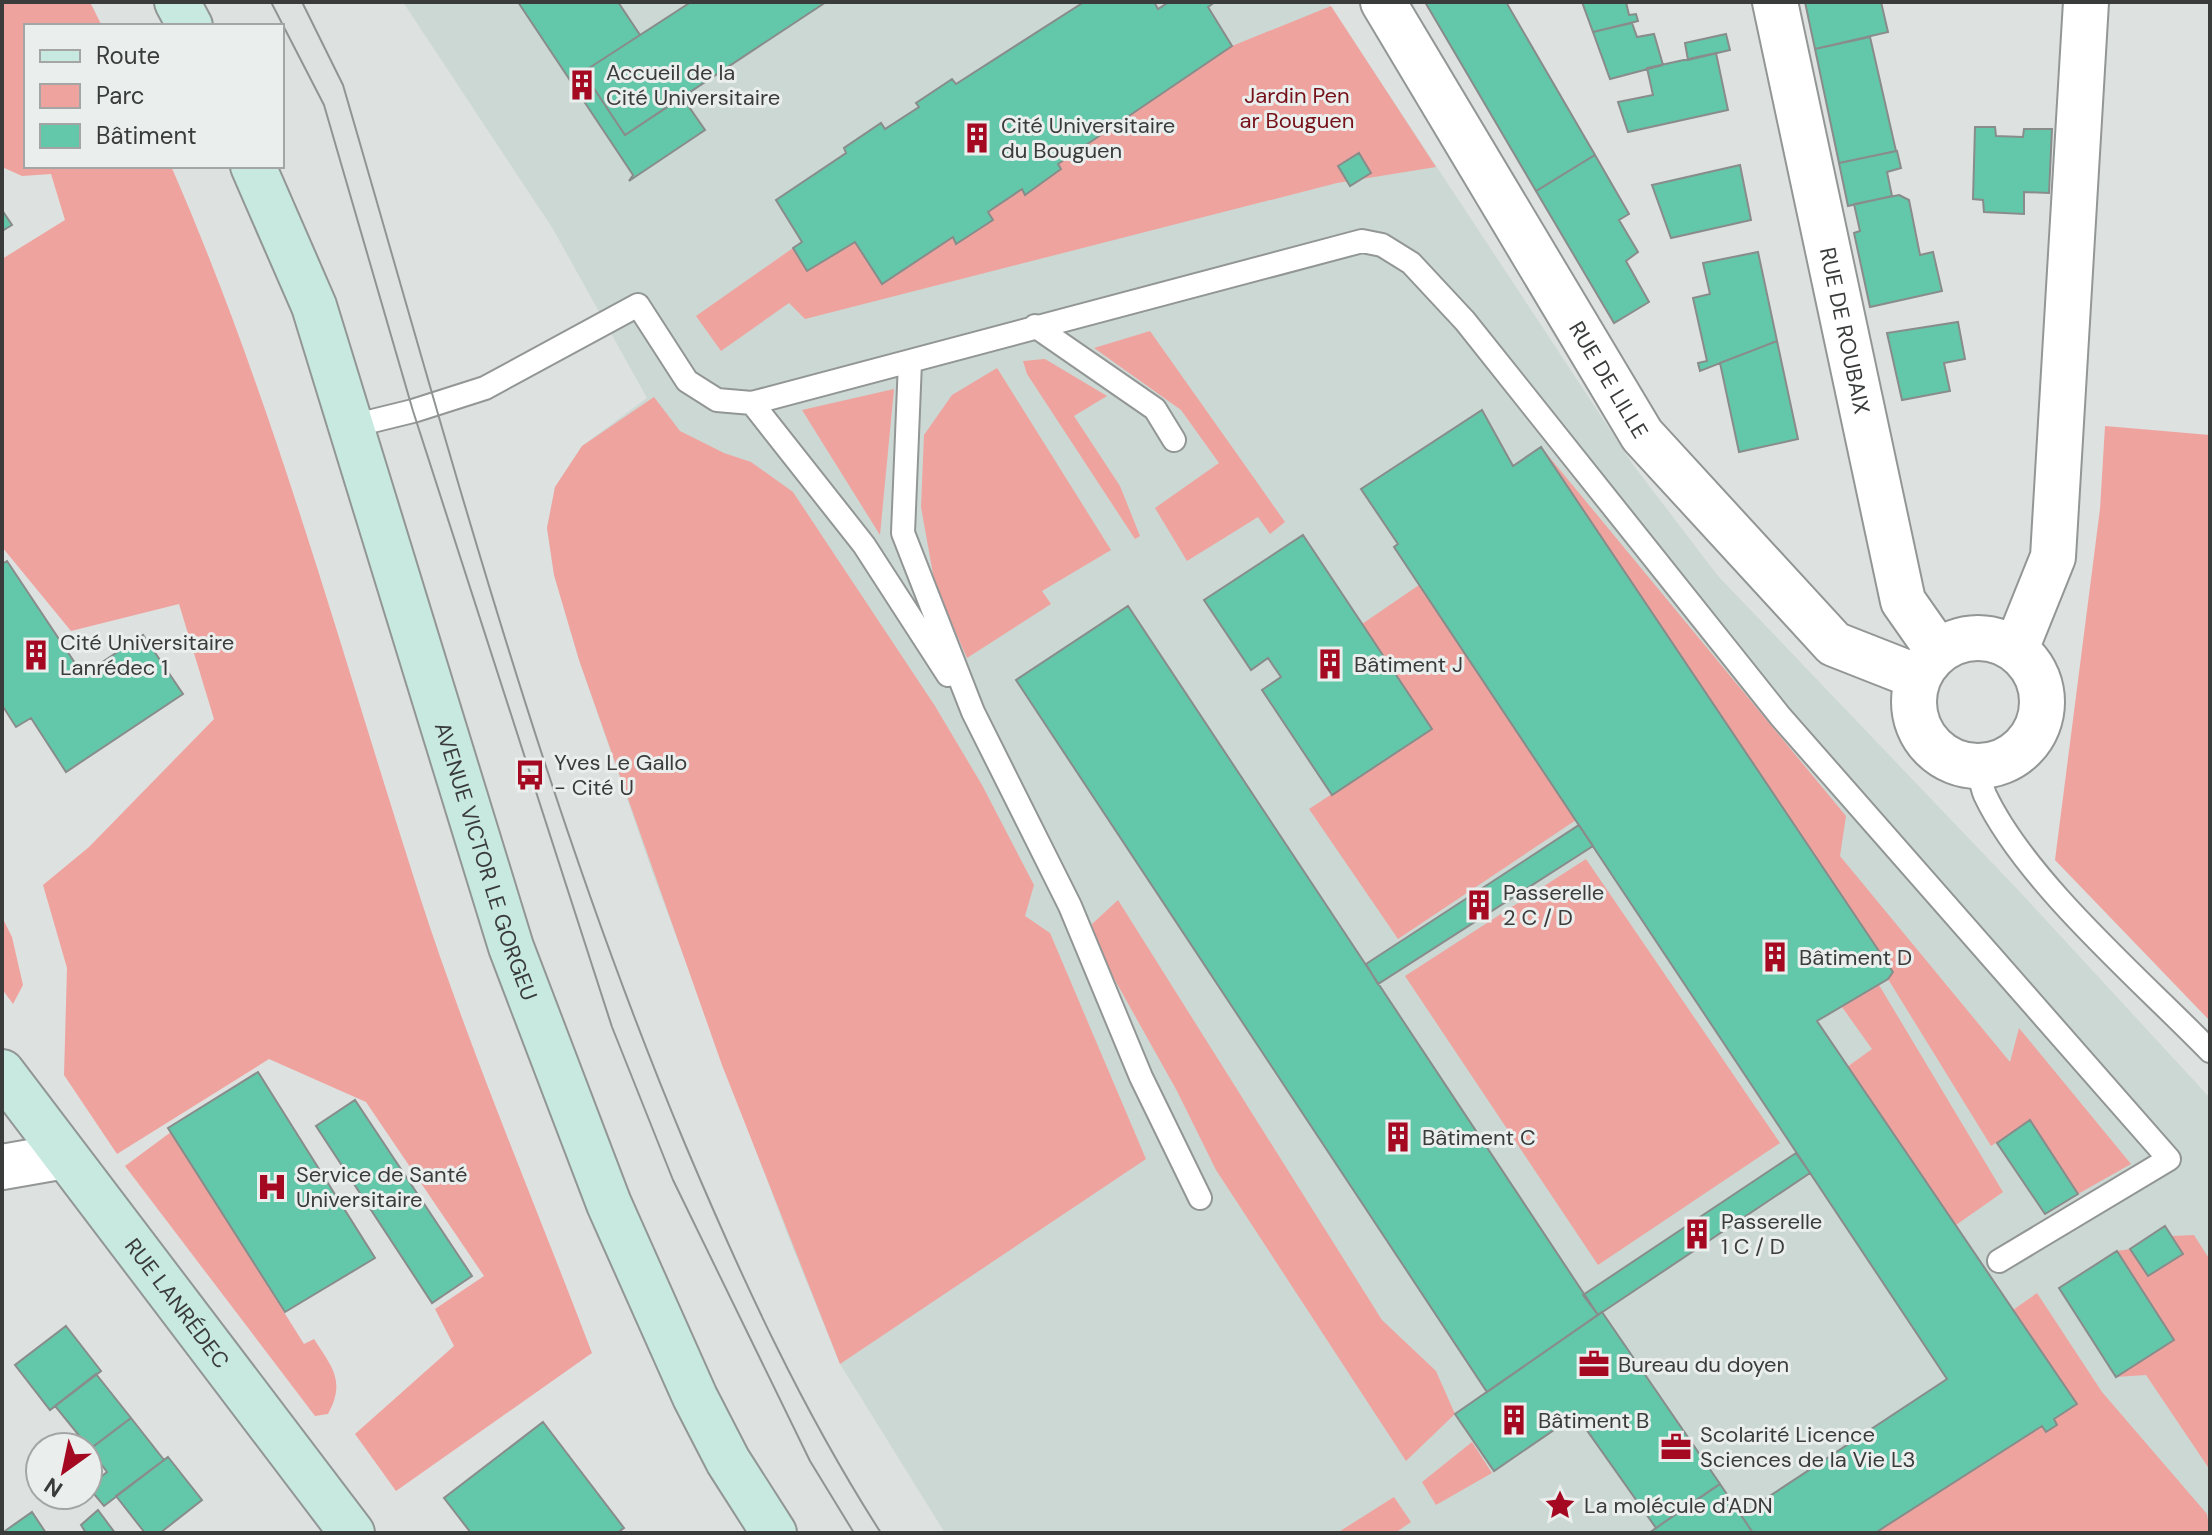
<svg xmlns="http://www.w3.org/2000/svg" width="2212" height="1535" viewBox="0 0 2212 1535" font-family="'DM Sans',sans-serif">
	<style>
		.built { fill: #ccd8d4 }
		.green { fill: #efa39e }
		.building { fill: #63c8aa; stroke: #888c8a; stroke-width: 2 }
		.lines { fill: none; stroke-linecap: round; stroke-linejoin: round }
		.lane-casing { stroke: #929694; stroke-width: 26 }
		.street-casing { stroke: #929694; stroke-width: 48 }
		.secondary-casing { stroke: #929694; stroke-width: 48 }
		.lane { stroke: #fff; stroke-width: 22 }
		.street { stroke: #fff; stroke-width: 44 }
		.secondary { stroke: #c7e9e0; stroke-width: 44 }
		.tram { stroke: #919493; stroke-width: 2 }
		.labels { text-anchor: middle; stroke-width: 6; stroke-linejoin: round; paint-order: stroke }
		.poi-label { font-size: 22px; fill: #3a3b3b; stroke: #eaeeed; text-anchor: start }
		.park-label { font-size: 22px; fill: #761019; stroke: #eaeeed }
		.street-label { font-size: 22px; fill: #3a3b3b; stroke: #eaeeed }
	</style>
	<rect width="100%" height="100%" fill="#dde1e0"/>
	<path class="built" d="M403 2H1328L1634 466 1718 576 2020 892 2210 1098V1533H945L840 1364 788 1236 653 874 579 660 554 575 547 528 555 487 582 446 647 398 553 229Z"/>
	<path class="green" d="M2 2H90L102 26H26V166H171C274 402 341 652 420 897 470 1051 534 1201 592 1353L396 1491 355 1434 454 1346 435 1309 484 1276 366 1102 269 1059 117 1154 64 1075 67 968 43 885 89 847 214 719 179 604 71 631 2 547V259L65 220 51 174 22 176 2 167Z
		M1331 6 1436 167 1337 183 805 319 789 303 721 351 696 316 793 248 807 270 855 242 883 284 953 237 956 244 992 220 988 212 1022 189 1025 194 1061 169 1058 164 1232 46Z
		M1150 331 1285 522 1270 534 1258 517 1187 561 1155 508 1219 463 1181 410 1094 348Z
		M1045 359 1107 396 1074 416 1120 486 1140 536 1135 539 1027 374 1023 361Z
		M997 368 1111 550 1042 591 1051 604 967 658 935 585 921 507 924 435 952 395Z
		M894 389 880 535 802 410Z
		M654 397 680 431 724 453 751 462 793 492 935 706 982 785 1034 885 1025 916 1050 933 1146 1159 840 1364 722 1065 579 660 554 575 547 528 555 487 582 446Z
		M2105 426 2210 435V1021L2055 860 2100 509Z
		M1541 447 1846 816 1840 856 2010 1062 2019 1028 2131 1164 2078 1194 2030 1121 1991 1146 1888 979 1893 972Z
		M1419 585 1576 820 1398 939 1309 809 1431 729 1362 624Z
		M1586 859 1780 1143 1598 1265 1405 976Z
		M1118 900 1382 1320 1436 1371 1455 1414 1406 1461 1216 1170 1177 1091 1097 948 1092 924Z
		M2 917 12 937 23 985 13 1004 2 989Z
		M1879 985 2003 1192 1956 1225 1847 1067 1872 1049 1842 1007Z
		M171 1132 304 1344 314 1339C332 1367 346 1381 328 1414L315 1416 125 1166Z
		M2194 1235 2210 1260V1470L2146 1375 2116 1377 2174 1340 2117 1251 2130 1249 2148 1276 2183 1254 2171 1236Z
		M2037 1293 2102 1392 2207 1514 2210 1533H1875L2042 1426 2046 1432 2057 1425 2054 1419 2077 1405 2013 1310Z
		M1472 1442 1492 1473 1436 1505 1422 1482Z
		M1394 1497 1411 1522 1395 1533H1337Z"/>
	<path class="building" d="M518 2H618L640 35 583 72 625 135 682 97 705 130 629 181 633 175Z
		M691 2H826L625 135 583 72Z
		M1084 2H1154L1158 9 1169 2H1215L1208 7 1232 46 1058 164 1061 169 1025 195 1022 189 988 212 993 220 970 235 956 244 953 237 882 284 855 242 807 271 793 248 802 242 776 200 846 153 844 148 881 123 885 129 919 107 916 103 952 79 956 84Z
		M1425 2H1506L1595 155 1536 191Z
		M1582 2H1626L1629 15 1636 14 1638 21 1593 32Z
		M1805 2H1881L1888 32 1815 49Z
		M1632 23 1637 37 1654 34 1663 65 1610 79 1593 32Z
		M1726 34 1730 50 1688 60 1685 43Z
		M1870 37 1896 151 1839 163 1815 49Z
		M1716 53 1728 110 1628 132 1618 102 1653 95 1647 68Z
		M1975 127H1995L1996 136 2023 137 2024 129H2052L2049 193 2024 192V214L1984 212 1983 200 1973 199Z
		M1897 151 1901 168 1887 172 1892 196 1848 206 1839 163Z
		M1359 153 1371 173 1350 186 1338 166Z
		M1595 155 1629 214 1619 220 1638 252 1626 261 1649 302 1614 323 1536 191Z
		M1740 165 1751 220 1671 238 1652 185Z
		M1899 195 1909 200 1920 255 1933 252 1942 291 1870 307 1854 233 1860 231 1854 204Z
		M2 210 12 225 2 231Z
		M1758 252 1777 341 1700 371 1698 363 1707 361 1693 298 1710 294 1703 263Z
		M1958 322 1965 359 1944 363 1950 391 1902 400 1887 333Z
		M1777 341 1798 439 1739 452 1720 363Z
		M1482 410 1513 466 1541 447 1893 972 1888 979 1817 1021 2077 1404 2054 1419 2057 1425 2046 1432 2042 1426 1875 1533H1753L1741 1515 1947 1379 1394 547 1398 544 1361 489Z
		M1303 535 1432 729 1332 795 1262 690 1281 677 1268 658 1251 670 1204 600Z
		M7 561 83 675 143 635 183 694 66 772 31 718 16 727 2 705V564Z
		M1128 606 1598 1315 1487 1392 1016 680Z
		M1579 825 1593 846 1378 984 1366 964Z
		M258 1072 375 1258 285 1312 168 1128Z
		M355 1100 472 1276 432 1303 316 1126Z
		M2030 1120 2078 1194 2045 1214 1997 1143Z
		M1796 1153 1810 1173 1598 1315 1583 1295Z
		M2165 1226 2183 1254 2148 1276 2130 1249Z
		M2117 1251 2174 1340 2116 1377 2059 1288Z
		M1602 1312 1720 1484 1656 1528 1576 1415 1494 1471 1455 1414Z
		M66 1326 101 1371 50 1410 15 1365Z
		M96 1374 131 1418 90 1449 55 1406Z
		M131 1418 164 1460 104 1506 88 1487 107 1472 90 1449Z
		M543 1422 624 1528 617 1533H471L444 1498Z
		M168 1457 202 1500 160 1533H145L116 1496Z
		M1720 1484 1753 1533H1649L1690 1504Z
		M98 1510 115 1533H86L81 1525Z
		M32 1512 46 1533H2Z"/>
	<g class="lines">
		<g class="lane-casing">
			<path id="lane" d="M1035 326 1155 409 1174 440
				M910 362 903 533 973 712 1070 906 1141 1077 1200 1198
				M752 403 864 545 948 675
				M352 426 413 411 485 388 638 305 687 381 717 400 752 403 1362 241 1382 245 1411 263 1465 321 1780 716 2169 1159 1999 1261
				M1978 765C1980 775 1981 786 1985 795 2026 882 2141 980 2210 1051"/>
		</g>
		<g class="street-casing">
			<g id="street">
				<path id="s1" d="M1383 2 1642 435 1834 644 1918 677"/>
				<path id="s2" d="M1775 2 1903 601 1938 651"/>
				<circle cx="1978" cy="702" r="64"/>
				<path d="M2016 649 2053 557 2086 2"/>
				<path d="M2 1167 65 1156"/>
			</g>
		</g>
		<g class="secondary-casing">
			<g id="secondary">
				<path d="M177 2 190 26"/>
				<path id="s3" d="M253 166 314 306 511 947 609 1204 695 1397 728 1461 774 1533"/>
				<path id="s4" d="M2 1072 352 1533"/>
			</g>
		</g>
		<use href="#lane" class="lane"/>
		<use href="#street" class="street"/>
		<use href="#secondary" class="secondary"/>
		<path class="tram" d="M271 2 324 105 413 411 612 1027 673 1180 810 1461 854 1533
			M302 2 343 85C447 441 542 802 685 1144 742 1279 802 1410 881 1533"/>
	</g>
	<defs>
		<g id="building-bare" transform="scale(2.4)"><path d="M-4-6H4V6H1V3H-1V6H-4ZM-2.5-4.3h1.7v1.8h-1.7ZM.8-4.3h1.7v1.8H.8ZM-2.5-1h1.7V.8h-1.7ZM.8-1h1.7V.8H.8Z" fill="#a40921" stroke="#eaeeed" stroke-width="2.5" paint-order="stroke"/></g>
		<g id="bus-bare" transform="scale(2.4)"><path d="M-5-6H5V4H4V6H2V4H-2V6H-4V4H-5ZM-3.5-4V0h7V-4ZM-3.5 1.2v1.5H-2V1.2ZM2 1.2v1.5H3.5V1.2Z" fill="#a40921" stroke="#eaeeed" stroke-width="2.5" paint-order="stroke"/></g>
		<g id="hospital-bare" transform="scale(2.4)"><path d="M-5-5h3v3.5h4V-5h3V5h-3V1.5h-4V5h-3Z" fill="#a40921" stroke="#eaeeed" stroke-width="2.5" paint-order="stroke"/></g>
		<g id="office-bare" transform="scale(2.4)"><path d="M-6-3h4V-5.5h4V-3h4V5H-6ZM-1-4.5V-3h2v-1.5ZM-6 0V1H6V0Z" fill="#a40921" stroke="#eaeeed" stroke-width="2.5" paint-order="stroke"/></g>
		<g id="sight-bare" transform="scale(2.4)"><path d="M0-6L1.8-2.2L6-1.7L2.9 1.2L3.7 5.4L0 3.3L-3.7 5.4L-2.9 1.2L-6-1.7L-1.8-2.2Z" fill="#a40921" stroke="#eaeeed" stroke-width="2.5" paint-order="stroke"/></g>
	</defs>
	<g fill-rule="evenodd">
		<use href="#building-bare" x="582" y="85"/>
		<use href="#building-bare" x="977" y="138"/>
		<use href="#building-bare" x="36" y="655"/>
		<use href="#building-bare" x="1330" y="664"/>
		<use href="#bus-bare" x="530" y="775"/>
		<use href="#building-bare" x="1479" y="905"/>
		<use href="#building-bare" x="1775" y="957"/>
		<use href="#building-bare" x="1398" y="1137"/>
		<use href="#hospital-bare" x="272" y="1187"/>
		<use href="#building-bare" x="1697" y="1234"/>
		<use href="#office-bare" x="1594" y="1364"/>
		<use href="#building-bare" x="1514" y="1420"/>
		<use href="#office-bare" x="1676" y="1447"/>
		<use href="#sight-bare" x="1560" y="1505"/>
	</g>
	<g class="labels">
		<g class="poi-label">
			<text x="606" y="80">Accueil de la<tspan x="606" dy="25">Cité Universitaire</tspan></text>
			<text x="1001" y="133">Cité Universitaire<tspan x="1001" dy="25">du Bouguen</tspan></text>
			<text x="60" y="650">Cité Universitaire<tspan x="60" dy="25">Lanrédec 1</tspan></text>
			<text x="1354" y="672">Bâtiment J</text>
			<text x="554" y="770">Yves Le Gallo<tspan x="554" dy="25">- Cité U</tspan></text>
			<text x="1503" y="900">Passerelle<tspan x="1503" dy="25">2 C / D</tspan></text>
			<text x="1799" y="965">Bâtiment D</text>
			<text x="1422" y="1145">Bâtiment C</text>
			<text x="296" y="1182">Service de Santé<tspan x="296" dy="25">Universitaire</tspan></text>
			<text x="1721" y="1229">Passerelle<tspan x="1721" dy="25">1 C / D</tspan></text>
			<text x="1618" y="1372">Bureau du doyen</text>
			<text x="1538" y="1428">Bâtiment B</text>
			<text x="1700" y="1442">Scolarité Licence<tspan x="1700" dy="25">Sciences de la Vie L3</tspan></text>
			<text x="1584" y="1513">La molécule d'ADN</text>
		</g>
		<g class="park-label">
			<text x="1297" y="103">Jardin Pen<tspan x="1297" dy="25">ar Bouguen</tspan></text>
		</g>
		<g class="street-label">
			<text dy="8" stroke="none"><textPath href="#s2" startOffset="336">RUE DE ROUBAIX</textPath></text>
			<text dy="8" stroke="none"><textPath href="#s1" startOffset="440">RUE DE LILLE</textPath></text>
			<text dy="8" stroke="none"><textPath href="#s3" startOffset="734">AVENUE VICTOR LE GORGEU</textPath></text>
			<text dy="8" stroke="none"><textPath href="#s4" startOffset="290">RUE LANRÉDEC</textPath></text>
		</g>
	</g>
	<rect width="2212" height="1535" fill="none" stroke="#3a3b3b" stroke-width="8"/>
	<rect x="24" y="24" width="260" height="144" fill="#eaeeed" stroke="#a4a6a6" stroke-width="2"/>
	<rect x="40" y="50" width="40" height="12" fill="#c7e9e0" stroke="#a4a6a6" stroke-width="2"/>
	<text x="96" y="64" font-size="24" fill="#3a3b3b">Route</text>
	<rect x="40" y="84" width="40" height="24" fill="#efa39e" stroke="#a4a6a6" stroke-width="2"/>
	<text x="96" y="104" font-size="24" fill="#3a3b3b">Parc</text>
	<rect x="40" y="124" width="40" height="24" fill="#63c8aa" stroke="#a4a6a6" stroke-width="2"/>
	<text x="96" y="144" font-size="24" fill="#3a3b3b">Bâtiment</text>
	<g transform="translate(64 1471) rotate(213)"><circle r="38" fill="#eaeeed" stroke="#a4a6a6" stroke-width="2"/>
	<path d="M0-6L14 30L0 20L-14 30Z" fill="#a40921"/>
	<text y="-12" font-size="22" font-weight="bold" text-anchor="middle" fill="#3a3b3b">N</text>
	</g>
</svg>
